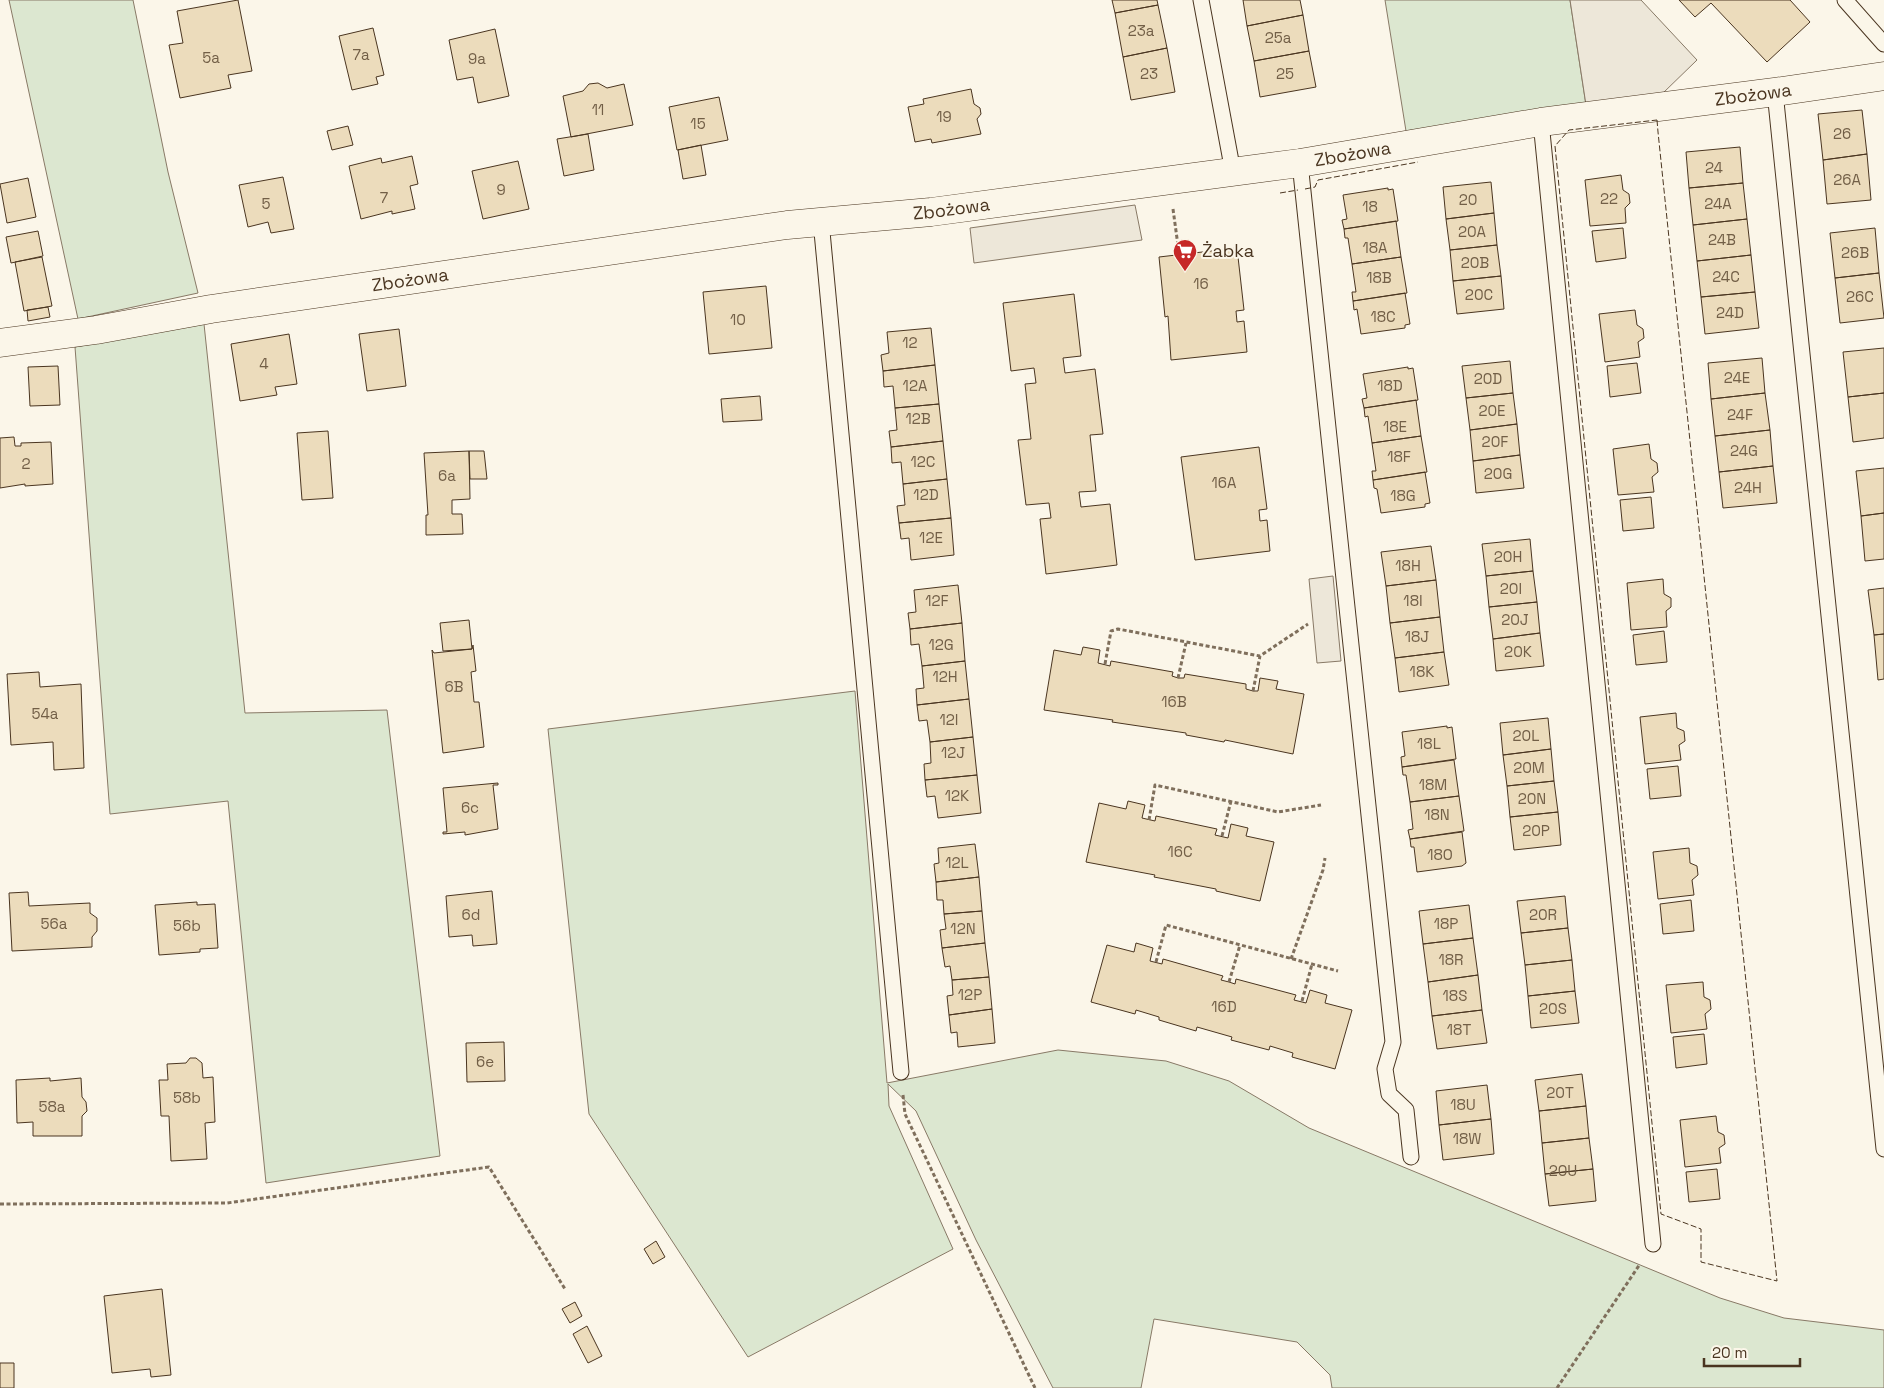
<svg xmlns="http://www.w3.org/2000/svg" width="1884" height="1388" viewBox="0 0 1884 1388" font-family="'Space Grotesk',sans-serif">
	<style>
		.green { fill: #dce7d0; stroke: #887966 }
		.parking { fill: #ede7d9; stroke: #887966 }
		.building { fill: #ecdcbc; stroke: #4a3520 }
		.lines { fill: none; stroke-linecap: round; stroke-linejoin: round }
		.service-casing { stroke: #4a3520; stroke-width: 17 }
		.minor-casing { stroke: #4a3520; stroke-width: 29 }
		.path { stroke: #7f6f5c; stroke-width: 3; stroke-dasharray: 4 2.5; stroke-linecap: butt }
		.service { stroke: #fbf6e9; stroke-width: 15 }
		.minor { stroke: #fbf6e9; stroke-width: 28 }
		.fence { stroke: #4a3520; stroke-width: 1; stroke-dasharray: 6 2.5; stroke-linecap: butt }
		.labels { text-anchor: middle; stroke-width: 4; stroke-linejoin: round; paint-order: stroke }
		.number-label { font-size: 15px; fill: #725f47 }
		.street-label { font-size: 18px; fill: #4a3520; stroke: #fbf6e9 }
		.poi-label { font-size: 18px; fill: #4a3520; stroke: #fbf6e9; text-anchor: start }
	</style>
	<rect width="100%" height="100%" fill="#fbf6e9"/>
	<path class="green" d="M9 0H133L168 172 198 293 78 319Z
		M1385 0H1570L1586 105 1406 131Z
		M204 324 245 713 387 710 440 1156 266 1183 228 801 110 814 75 347Z
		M855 691 887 1083 1058 1050 1166 1061 1229 1081 1309 1128 1720 1298 1784 1318 1884 1330V1388H1332L1330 1375 1297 1342 1154 1319 1141 1388H1053L976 1240 916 1111 888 1084 889 1106 953 1249 748 1357 589 1114 548 729Z"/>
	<path class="parking" d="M1570 0H1641L1697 60 1662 94 1586 105Z
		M1135 205 1142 240 974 263 970 228Z
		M1333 576 1341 661 1317 663 1309 579Z"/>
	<path class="building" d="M238 0 252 71 228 75 231 88 180 98 169 45 183 43 177 11Z
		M1112 0H1157L1158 5 1115 13Z
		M1243 0H1300L1303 15 1247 26Z
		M1679 0H1790L1810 22 1767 62 1711 3 1695 17Z
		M1158 5 1167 48 1123 57 1115 13Z
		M1303 15 1309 51 1254 61 1247 26Z
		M373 28 384 75 376 77 378 84 352 90 339 36Z
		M495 29 509 96 478 103 473 77 457 80 449 40Z
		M1167 48 1175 92 1131 100 1123 57Z
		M1309 51 1316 87 1260 97 1254 61Z
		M598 83 607 88 624 84 633 125 571 137 563 96 583 91 589 84Z
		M971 89 974 104 980 108 981 114 977 119 981 134 932 143 931 139 915 142 908 107 924 104 923 99Z
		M719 97 728 140 677 150 669 107Z
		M1862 110 1867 154 1823 160 1818 114Z
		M348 126 353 145 332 150 327 131Z
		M588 134 594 170 564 176 557 139Z
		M701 145 706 175 683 179 678 150Z
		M1740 147 1743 183 1689 188 1686 152Z
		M1867 154 1871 200 1827 204 1823 160Z
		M412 156 418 184 410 186 415 209 392 214V211L361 219 349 166 381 158 382 163Z
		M518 161 529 209 483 219 472 171Z
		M1621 175 1623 190 1629 194 1630 203 1625 208 1626 223 1590 226 1585 180Z
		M283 177 294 229 271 233 268 222 248 227 239 185Z
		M28 178 36 217 7 223 0 184Z
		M1491 182 1494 213 1446 219 1443 187Z
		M1743 183 1747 219 1693 225 1689 188Z
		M1388 188V190L1393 189 1398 221 1344 229 1342 220 1347 219 1343 195Z
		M1494 213 1497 245 1450 250 1446 219Z
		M1747 219 1751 255 1697 261 1693 225Z
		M1396 221 1401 257 1352 264 1348 238H1345L1344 229Z
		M1623 228 1626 258 1596 262 1592 231Z
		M1875 228 1879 273 1835 278 1830 233Z
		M38 231 43 256 11 263 6 237Z
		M1497 245 1501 276 1453 281 1450 250Z
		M1237 248 1244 310 1236 311 1237 322 1244 321 1247 352 1171 360 1168 316 1165 317 1159 257Z
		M1751 255 1755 292 1701 297 1697 261Z
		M42 257 52 306 24 311 15 262Z
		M1401 257 1407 293 1353 301 1352 292H1356L1352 264Z
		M1879 273 1884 318 1840 323 1835 278Z
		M1501 276 1504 309 1457 314 1453 281Z
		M766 286 772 348 709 354 703 292Z
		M1755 292 1759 328 1705 334 1701 297Z
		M1405 293 1410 324 1405 325V328L1361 334 1357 309 1354 310 1353 301Z
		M1074 294 1081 356 1063 358 1065 373 1095 369 1103 434 1090 435 1096 491 1079 492 1081 507 1110 504 1117 565 1046 574 1040 519 1051 518 1049 503 1026 505 1018 440 1031 439 1025 384 1036 383 1034 368 1011 371 1003 303Z
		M48 307 50 317 28 321 27 310Z
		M1635 310 1637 325 1643 329 1644 338 1638 342 1640 357 1605 362 1599 314Z
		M931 328 935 365 883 371 881 355 889 353 887 332Z
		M399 329 406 386 367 391 359 334Z
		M289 334 297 384 275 387 277 395 240 401 231 344Z
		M1884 348V393L1848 397 1843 352Z
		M1762 358 1765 393 1711 399 1708 363Z
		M1510 361 1513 393 1466 398 1462 366Z
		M1637 363 1641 393 1610 397 1607 366Z
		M935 365 939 404 895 408 893 386 884 387 883 371Z
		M58 366 60 405 30 406 28 367Z
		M1408 367V369L1413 368 1418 400 1364 408 1362 399 1367 398 1363 374Z
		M1513 393 1517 424 1470 430 1466 398Z
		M1765 393 1770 430 1715 436 1711 399Z
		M1884 393V438L1853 442 1848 397Z
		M760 396 762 420 723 422 721 399Z
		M1416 400 1421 436 1372 443 1368 416 1365 417 1364 408Z
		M939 404 943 441 891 447 889 431 897 430 895 408Z
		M1517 424 1520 455 1473 461 1470 430Z
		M1770 430 1773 466 1719 472 1715 436Z
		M328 431 333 498 302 500 297 433Z
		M1421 436 1427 472 1373 480 1372 471H1376L1372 443Z
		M14 437 15 446H21V443L51 442 53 484 25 486V484L0 488V438Z
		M943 441 947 479 903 484 901 462 892 463 891 447Z
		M1649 444 1651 459 1657 463 1658 472 1652 477 1654 492 1618 495 1613 449Z
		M1259 447 1267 509 1259 510 1260 521 1267 520 1270 551 1195 560 1181 457Z
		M469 451 470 499 452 500V514H462L463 534 426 535V515H428L424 453Z
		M469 451H484L487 479H470Z
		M1520 455 1524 488 1476 493 1473 461Z
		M1773 466 1777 503 1723 508 1719 472Z
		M1884 468V513L1861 516 1856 471Z
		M1425 472 1430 503 1425 504V507L1381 513 1377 489 1374 488 1373 480Z
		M947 479 951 518 899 523 897 506 905 505 903 484Z
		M1651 497 1654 528 1623 531 1620 500Z
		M1884 513V559L1865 561 1861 516Z
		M951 518 954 555 911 560 909 538 901 539 899 523Z
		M1530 539 1533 571 1486 576 1482 544Z
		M1431 546 1436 580 1386 586 1381 552Z
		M1533 571 1537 602 1489 607 1486 576Z
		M1663 579 1664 594 1671 598V607L1666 611 1667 627 1631 630 1627 583Z
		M1436 580 1440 617 1390 623 1386 586Z
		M958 585 962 623 910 629 908 613 916 612 914 590Z
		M1884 588V634L1874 635 1868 590Z
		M1537 602 1540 633 1493 639 1489 607Z
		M1440 617 1444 652 1395 658 1390 623Z
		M469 620 472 649 443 651 440 623Z
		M962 623 965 661 922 666 919 644 911 645 910 629Z
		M1664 631 1667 662 1636 665 1633 635Z
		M1540 633 1544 666 1496 671 1493 639Z
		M1884 634V679L1878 680 1874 635Z
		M473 645 476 671 471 672 474 702H479L484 747 443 753 432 650 434 653 472 649Z
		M1083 647 1100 650 1098 663 1110 666 1111 661 1173 672 1172 676 1178 678H1184L1185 674 1246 684V689L1253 691H1258L1260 678 1278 681 1276 689 1304 694 1293 754 1225 740 1224 742 1186 735V733L1112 722 1113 720 1044 710 1054 650 1081 655Z
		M1444 652 1449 685 1399 692 1395 658Z
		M965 661 969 699 917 705 916 689 924 688 922 666Z
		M39 672 40 687 81 684 84 768 54 770 53 742 11 745 7 674Z
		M969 699 973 737 930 742 927 720 919 721 917 705Z
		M1676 713 1677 728 1684 731 1685 741 1679 745 1681 760 1645 764 1640 717Z
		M1548 718 1551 749 1503 755 1500 723Z
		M1447 726V728L1452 727 1456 759 1402 767 1401 757 1405 756 1402 732Z
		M973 737 977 775 925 780 924 764 931 763 930 742Z
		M1551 749 1554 781 1507 786 1503 755Z
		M1454 760 1459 796 1410 802 1406 775H1403L1402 767Z
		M1678 766 1681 796 1650 799 1647 769Z
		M977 775 981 813 938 818 935 796 927 797 925 780Z
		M1554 781 1558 812 1510 817 1507 786Z
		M498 783V785H493L498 829 465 835V832L443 834V832H447L443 788Z
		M1459 796 1464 831 1410 839 1408 830 1413 829 1410 802Z
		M1128 801 1145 805 1142 818 1155 821 1156 816 1217 829 1215 835 1228 838 1231 824 1248 828 1246 836 1274 842 1260 901 1216 891V889L1154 877 1155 875 1086 862 1099 803 1126 809Z
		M1558 812 1561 845 1514 850 1510 817Z
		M1462 832 1466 863 1462 866 1417 872 1414 847H1411L1410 839Z
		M975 844 979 877 936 882 934 864 939 863 938 848Z
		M1689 848 1690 863 1697 866 1698 875 1692 880 1694 895 1658 899 1653 852Z
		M979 877 982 911 944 914 943 900H937L936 882Z
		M492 891 497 944 473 946 472 935 449 937 446 896Z
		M28 892 29 906 90 903V913L97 918V931L92 937V947L12 951 9 893Z
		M1565 896 1568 928 1521 933 1517 901Z
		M1691 900 1694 931 1663 934 1660 904Z
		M197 902V905L215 904 218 948 200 949V952L159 955 155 905Z
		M1469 905 1473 938 1423 944 1419 911Z
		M982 911 985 943 942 948 940 930 946 929 944 914Z
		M1568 928 1572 960 1525 965 1521 933Z
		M1473 938 1478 975 1428 982 1423 944Z
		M985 943 989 977 952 980 950 966 945 967 942 948Z
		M1136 943 1153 948 1150 961 1162 964 1163 959 1223 976 1221 980 1229 982 1235 984 1236 979 1296 995 1294 1000 1306 1003 1310 990 1327 995 1325 1003 1352 1010 1335 1069 1292 1057 1293 1053 1270 1046 1269 1050 1231 1040 1232 1037 1197 1027 1196 1031 1159 1020V1017L1136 1010 1135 1014 1091 1002 1107 945 1134 952Z
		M1572 960 1575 991 1528 996 1525 965Z
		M1478 975 1482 1010 1432 1016 1428 982Z
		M989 977 992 1009 949 1015 947 996 953 995 952 980Z
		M1703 982 1704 997 1710 1000 1711 1009 1705 1014 1707 1029 1671 1033 1666 985Z
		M1575 991 1579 1023 1531 1028 1528 996Z
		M992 1009 995 1043 958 1047 957 1032 951 1033 949 1015Z
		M1482 1010 1487 1043 1437 1049 1432 1016Z
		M1704 1034 1707 1064 1676 1068 1673 1037Z
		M504 1042 505 1081 467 1082 466 1043Z
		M190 1058H196L202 1063 203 1078 213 1077 215 1122 205 1123 207 1159 171 1161 169 1116H161L159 1080H168L167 1064 186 1063Z
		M1582 1074 1586 1106 1539 1111 1535 1080Z
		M50 1078V1081L81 1078 82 1097 86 1102 87 1111 82 1116V1136H33V1122L17 1123 16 1080Z
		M1487 1085 1491 1119 1439 1125 1436 1091Z
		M1586 1106 1589 1138 1542 1143 1539 1111Z
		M1716 1116 1718 1132 1724 1135 1725 1144 1719 1148 1721 1163 1685 1167 1680 1120Z
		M1491 1119 1494 1154 1443 1160 1439 1125Z
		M1589 1138 1593 1169 1545 1174 1542 1143Z
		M1593 1169 1596 1201 1549 1206 1545 1174Z
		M1717 1169 1720 1199 1689 1202 1686 1172Z
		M656 1241 665 1257 653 1264 644 1249Z
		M162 1289 171 1375 151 1377 150 1369 112 1373 104 1296Z
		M575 1302 582 1316 570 1323 562 1309Z
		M587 1326 602 1356 588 1363 573 1334Z
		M0 1363H14V1388H0Z"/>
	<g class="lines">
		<g class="service-casing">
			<path id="service" d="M1201 0 1233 172
				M1845 0 1884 44
				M1775 92 1884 1149
				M1541 122 1653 1244
				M1300 163 1393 1042 1385 1069 1389 1094 1406 1110 1411 1157
				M821 221 901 1072"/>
		</g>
		<g class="minor-casing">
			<g id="minor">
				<path id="s1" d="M0 343 96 330 211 309 787 225 931 212 1300 163 1541 122 1775 92 1884 76"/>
			</g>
		</g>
		<path class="path" d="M1173 209 1179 253
			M1105 664 1111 631 1118 629 1260 656 1308 624
			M1178 678 1186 643
			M1253 691 1260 656
			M1149 820 1155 785 1278 812 1321 805
			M1222 836 1231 801
			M1291 959 1323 870 1325 858
			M1156 962 1166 925 1338 971
			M1229 982 1240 945
			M1302 1001 1312 964
			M903 1095 905 1114 1035 1388
			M0 1204 227 1203 489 1167 565 1289
			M1557 1388 1640 1264"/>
		<use href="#service" class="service"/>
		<use href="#minor" class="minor"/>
		<path class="fence" d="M1657 120 1658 132 1777 1281 1701 1262V1229L1661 1214 1555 146 1569 130Z
			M1305 189 1315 187 1318 180 1418 162
			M1280 193 1298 190"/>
	</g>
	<defs>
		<g id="supermarket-pin" transform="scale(1.25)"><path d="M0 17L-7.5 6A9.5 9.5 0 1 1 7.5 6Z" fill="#c62828" stroke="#fbf6e9"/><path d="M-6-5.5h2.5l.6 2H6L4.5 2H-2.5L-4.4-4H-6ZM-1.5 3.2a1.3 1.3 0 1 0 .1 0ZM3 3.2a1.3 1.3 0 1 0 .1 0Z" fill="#fff"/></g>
	</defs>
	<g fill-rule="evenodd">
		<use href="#supermarket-pin" x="1185" y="251"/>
	</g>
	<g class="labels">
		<g class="number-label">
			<text x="1141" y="36">23a</text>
			<text x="1278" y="43">25a</text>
			<text x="361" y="60">7a</text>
			<text x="211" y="63">5a</text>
			<text x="477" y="64">9a</text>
			<text x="1149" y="79">23</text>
			<text x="1285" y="79">25</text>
			<text x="598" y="115">11</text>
			<text x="944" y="122">19</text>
			<text x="698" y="129">15</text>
			<text x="1842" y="139">26</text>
			<text x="1714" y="173">24</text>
			<text x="1847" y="185">26A</text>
			<text x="501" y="195">9</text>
			<text x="384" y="203">7</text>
			<text x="1609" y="204">22</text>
			<text x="1468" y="205">20</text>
			<text x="266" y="209">5</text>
			<text x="1718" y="209">24A</text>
			<text x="1370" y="212">18</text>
			<text x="1472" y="237">20A</text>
			<text x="1722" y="245">24B</text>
			<text x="1375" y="253">18A</text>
			<text x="1855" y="258">26B</text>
			<text x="1475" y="268">20B</text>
			<text x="1726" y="282">24C</text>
			<text x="1379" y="283">18B</text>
			<text x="1201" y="289">16</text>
			<text x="1479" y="300">20C</text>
			<text x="1860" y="302">26C</text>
			<text x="1730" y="318">24D</text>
			<text x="1383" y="322">18C</text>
			<text x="738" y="325">10</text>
			<text x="910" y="348">12</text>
			<text x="264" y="369">4</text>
			<text x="1737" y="383">24E</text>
			<text x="1488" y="384">20D</text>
			<text x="915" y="391">12A</text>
			<text x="1390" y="391">18D</text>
			<text x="1492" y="416">20E</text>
			<text x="1740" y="420">24F</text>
			<text x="918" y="424">12B</text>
			<text x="1395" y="432">18E</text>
			<text x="1495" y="447">20F</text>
			<text x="1744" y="456">24G</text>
			<text x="1399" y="462">18F</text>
			<text x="923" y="467">12C</text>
			<text x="26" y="469">2</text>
			<text x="1498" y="479">20G</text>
			<text x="447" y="481">6a</text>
			<text x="1224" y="488">16A</text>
			<text x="1748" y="493">24H</text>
			<text x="926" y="500">12D</text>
			<text x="1403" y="501">18G</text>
			<text x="931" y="543">12E</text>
			<text x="1508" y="562">20H</text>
			<text x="1408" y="571">18H</text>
			<text x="1511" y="594">20I</text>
			<text x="937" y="606">12F</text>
			<text x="1413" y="606">18I</text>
			<text x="1515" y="625">20J</text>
			<text x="1417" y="642">18J</text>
			<text x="941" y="650">12G</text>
			<text x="1518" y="657">20K</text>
			<text x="1422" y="677">18K</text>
			<text x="945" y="682">12H</text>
			<text x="454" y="692">6B</text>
			<text x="1174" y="707">16B</text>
			<text x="45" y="719">54a</text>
			<text x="949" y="725">12I</text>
			<text x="1526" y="741">20L</text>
			<text x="1429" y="749">18L</text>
			<text x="953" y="758">12J</text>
			<text x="1529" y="773">20M</text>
			<text x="1433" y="790">18M</text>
			<text x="957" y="801">12K</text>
			<text x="1532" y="804">20N</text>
			<text x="470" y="813">6c</text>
			<text x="1437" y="820">18N</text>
			<text x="1536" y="836">20P</text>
			<text x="1180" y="857">16C</text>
			<text x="1440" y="860">18O</text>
			<text x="957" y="868">12L</text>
			<text x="471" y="920">6d</text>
			<text x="1543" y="920">20R</text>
			<text x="54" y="929">56a</text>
			<text x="1446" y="929">18P</text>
			<text x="187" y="931">56b</text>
			<text x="963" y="934">12N</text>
			<text x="1451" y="965">18R</text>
			<text x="970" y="1000">12P</text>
			<text x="1455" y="1001">18S</text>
			<text x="1224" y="1012">16D</text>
			<text x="1553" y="1014">20S</text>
			<text x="1459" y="1035">18T</text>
			<text x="485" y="1067">6e</text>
			<text x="1560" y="1098">20T</text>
			<text x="187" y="1103">58b</text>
			<text x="1463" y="1110">18U</text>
			<text x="52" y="1112">58a</text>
			<text x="1467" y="1144">18W</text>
			<text x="1563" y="1176">20U</text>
		</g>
		<g class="street-label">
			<text dy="6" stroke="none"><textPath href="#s1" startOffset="1771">Zbożowa</textPath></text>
			<text dy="6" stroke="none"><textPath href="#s1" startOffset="1366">Zbożowa</textPath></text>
			<text dy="6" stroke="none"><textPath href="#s1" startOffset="961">Zbożowa</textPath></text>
			<text dy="6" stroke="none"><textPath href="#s1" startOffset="415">Zbożowa</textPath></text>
		</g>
		<g class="poi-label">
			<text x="1202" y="257">Żabka</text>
		</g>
	</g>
	<path d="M1704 1358v8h96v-8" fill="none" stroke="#4a3520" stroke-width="2.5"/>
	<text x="1712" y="1358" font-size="15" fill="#4a3520" stroke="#fbf6e9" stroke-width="4" paint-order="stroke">20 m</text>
</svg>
